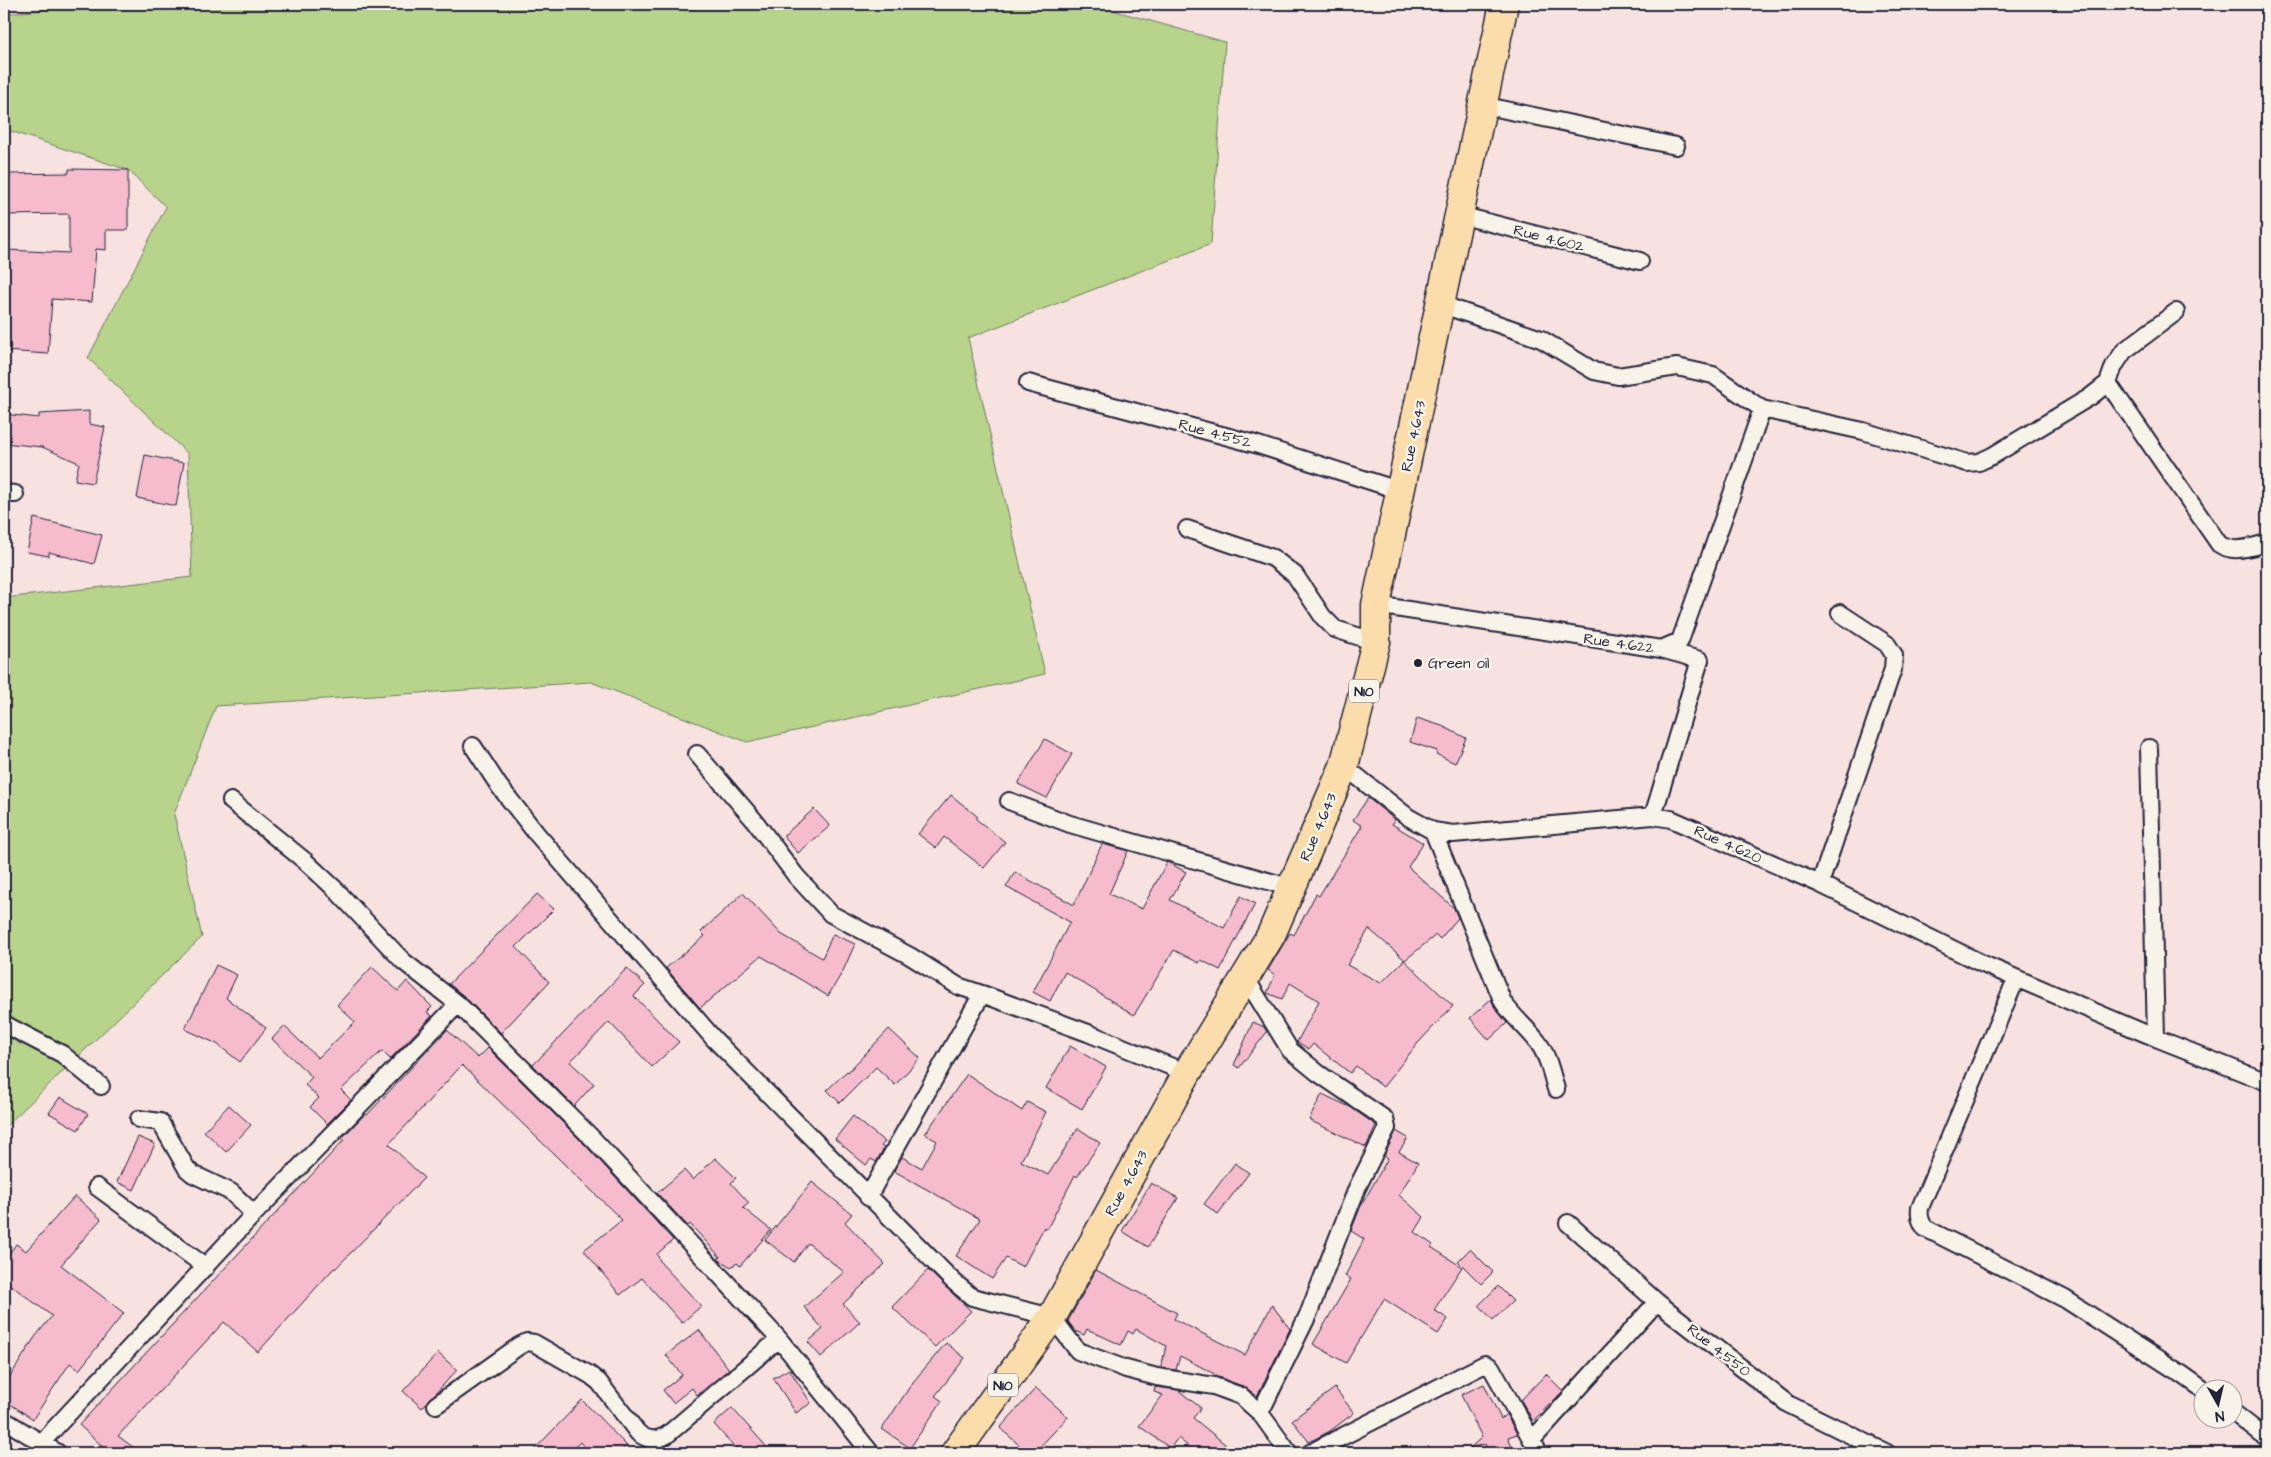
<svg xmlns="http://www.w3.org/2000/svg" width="2271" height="1457" viewBox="0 0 2271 1457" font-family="'Architects Daughter',sans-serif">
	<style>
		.green { fill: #b8d48b; stroke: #6d7b63 }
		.building { fill: #f6bcce; stroke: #22223b }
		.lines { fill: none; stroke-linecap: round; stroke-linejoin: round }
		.street-casing { stroke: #22223b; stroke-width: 20 }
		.highway-casing { stroke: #22223b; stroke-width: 31 }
		.street { stroke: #f7f3e8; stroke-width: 16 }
		.highway { stroke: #faddab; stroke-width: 28 }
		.poi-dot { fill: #22223b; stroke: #f7f3e8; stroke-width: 2 }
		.labels { text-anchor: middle; stroke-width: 5; stroke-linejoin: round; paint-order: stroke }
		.shield { fill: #f7f3e8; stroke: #62616f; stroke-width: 1 }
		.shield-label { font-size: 14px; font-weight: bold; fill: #22223b }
		.street-label { font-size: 15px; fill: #22223b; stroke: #f7f3e8 }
		.poi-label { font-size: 15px; fill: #22223b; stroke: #f7f3e8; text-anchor: start }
	</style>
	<rect width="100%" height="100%" fill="#f7e2e0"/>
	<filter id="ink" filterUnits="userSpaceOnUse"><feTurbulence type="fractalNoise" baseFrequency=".02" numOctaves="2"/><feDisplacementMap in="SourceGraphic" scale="10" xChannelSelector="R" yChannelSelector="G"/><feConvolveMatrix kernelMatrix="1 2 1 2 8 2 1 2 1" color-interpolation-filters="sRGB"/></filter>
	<g filter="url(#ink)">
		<path class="green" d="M96 4H1091L1225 42 1211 244 968 338 1045 674 747 742 591 682 216 706 174 814 202 937 4 1128V598L192 577 188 454 88 358 166 207 128 170 4 129V14Z"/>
		<path class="building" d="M69 169 128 170V230H106V250L96 249 92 302 52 299 48 354 5 351 9 300H5L7 250 69 253V214L7 215V174L69 173Z
			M89 411V424L105 427 93 483 75 480 79 463 42 447 4 443V414L39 418V414Z
			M145 455 184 463 176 506 137 498Z
			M34 518 102 535 94 564 49 552V556L27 552Z
			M1417 718 1442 726 1466 738 1455 763 1436 754 1437 751 1410 742Z
			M1045 739 1072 754 1047 798 1018 784Z
			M951 795 978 817 976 819 1005 842 984 868 944 837 936 848 918 834Z
			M1368 798 1395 820 1392 824 1423 843 1408 867 1454 908 1458 918 1440 939 1436 935 1405 960 1369 929 1347 965 1381 983 1404 960 1453 1006 1418 1043 1383 1087 1356 1066 1350 1073 1313 1044 1309 1049 1297 1042 1319 1001 1290 983 1282 999 1267 993 1275 975 1268 970 1290 933 1294 935 1316 894 1319 896 1362 826 1353 820Z
			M814 809 830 826 798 853 783 836Z
			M1102 844 1128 851 1109 894 1142 909 1167 862 1186 872 1170 900 1224 928 1241 896 1255 904 1220 970 1201 960 1199 963 1174 950 1134 1015 1065 972 1050 1001 1033 992 1070 922 1006 887 1015 872 1074 905Z
			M743 893 781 934 822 958 833 934 855 944 843 971 828 996 761 956 700 1008 666 968 705 936 701 932Z
			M537 894 554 909 516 947 549 982 501 1033 465 997 449 984Z
			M216 965 237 975 226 998 266 1028 240 1062 217 1044 185 1029Z
			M372 967 398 991 407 981 432 1007 427 1012 432 1016 390 1059 382 1051 341 1090 351 1100 327 1124 310 1107 319 1098 305 1085 312 1077 272 1039 284 1026 318 1058 355 1022 337 1005Z
			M627 968 645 985 634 996 679 1042 652 1067 609 1022 570 1062 594 1084 574 1106 533 1065Z
			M1491 999 1495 1008 1507 1023 1489 1040 1470 1018Z
			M1253 1022 1264 1027 1267 1032 1239 1068 1234 1065Z
			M889 1029 920 1058 895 1085 876 1067 840 1103 827 1090 847 1071 848 1072Z
			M447 1030 478 1058 488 1048 587 1147 673 1240 657 1254 661 1263 701 1306 682 1323 642 1278 620 1295 584 1250 622 1220 462 1065 389 1144 424 1178 335 1269 334 1268 258 1352 224 1322 118 1436 141 1453H110L79 1425 344 1140 342 1138 365 1114 367 1115Z
			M1070 1046 1106 1067 1082 1109 1046 1088Z
			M967 1074 1022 1111 1027 1102 1046 1112 1021 1161 1048 1175 1078 1128 1100 1143 1077 1177 1075 1175 1047 1229 1044 1227 1023 1267 1006 1258 992 1279 956 1256 980 1219 894 1171 902 1157 922 1168 937 1141 925 1134Z
			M1322 1094 1350 1107 1376 1125 1366 1147 1309 1120Z
			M60 1097 88 1114 78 1130 49 1113Z
			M229 1105 251 1125 226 1152 204 1131Z
			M853 1116 885 1142 881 1146 884 1148 876 1162 871 1159 866 1165 835 1139Z
			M1396 1131 1408 1138 1399 1152 1418 1163 1399 1195 1424 1217 1415 1232 1433 1245 1431 1247 1462 1267 1434 1310 1448 1319 1438 1334 1384 1299 1346 1363 1313 1344 1351 1279 1345 1276 1364 1239 1351 1231 1360 1208 1388 1158 1384 1156Z
			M138 1137 155 1144 134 1190 117 1182Z
			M715 1158 736 1178 731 1183 749 1203 743 1208 771 1230 740 1266 737 1263 731 1267 718 1259 720 1257 690 1224 688 1226 657 1193 684 1170 693 1180Z
			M1235 1163 1249 1173 1218 1214 1204 1204Z
			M812 1182 852 1214 845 1222 885 1264 843 1304 860 1322 821 1357 808 1342 823 1329 804 1307 844 1272 808 1243 794 1262 765 1240Z
			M1151 1183 1178 1198 1148 1247 1122 1231Z
			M75 1196 101 1219 61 1265 124 1313 79 1370 70 1363 33 1419 4 1400V1386L35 1337 52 1316 4 1280V1261L16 1244 26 1251Z
			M1470 1249 1493 1272 1481 1284 1458 1261Z
			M928 1270 971 1311 935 1347 892 1307Z
			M1096 1270 1177 1313 1174 1319 1245 1355 1272 1305 1290 1329 1257 1396 1245 1387 1226 1380 1180 1356 1176 1370 1161 1368 1166 1346 1136 1329 1133 1334 1128 1331 1121 1345 1087 1329 1084 1335 1075 1331 1068 1321Z
			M1498 1286 1513 1301 1493 1320 1479 1305Z
			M699 1330 729 1369 697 1395 692 1388 673 1403 663 1390 682 1375 666 1355Z
			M946 1343 965 1358 935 1396 942 1401 910 1448 882 1429 913 1382Z
			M438 1353 457 1370 422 1408 403 1391Z
			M789 1369 811 1403 796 1413 773 1378Z
			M1546 1374 1563 1391 1533 1421 1521 1400Z
			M1484 1384 1501 1419 1506 1414 1517 1434 1508 1437 1515 1453H1489L1485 1444 1470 1448 1482 1437 1461 1395Z
			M1155 1387 1178 1390 1201 1408 1193 1418 1236 1453H1196L1178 1438 1170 1448 1139 1426 1163 1395 1154 1392Z
			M1036 1388 1068 1417 1034 1453H1028L1000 1428Z
			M1335 1388 1354 1413 1330 1431 1309 1442 1292 1420Z
			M582 1400 627 1446 618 1453H590L580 1442 569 1453H531Z
			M732 1408 772 1453H739L714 1424Z"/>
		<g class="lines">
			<g class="street-casing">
				<path id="street" d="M1482 105 1676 146
					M1459 215 1640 261
					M1440 304 1541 339 1594 371 1618 376 1677 367 1713 375 1762 409 1863 431 1967 463 1979 462 1992 456 2090 397 2108 383 2114 366 2124 351 2176 312
					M1028 383 1255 444 1401 491
					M2108 383 2219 544C2234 554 2250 547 2267 543
					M4 493 15 494
					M1187 529 1273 558 1295 575 1323 617 1335 629 1376 642
					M1376 605 1661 649 1700 660 1653 816
					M1661 649 1680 641 1762 409
					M473 746 499 786 536 833 714 1039 953 1281 972 1297 1052 1317 1078 1351 1126 1369 1157 1377 1214 1386 1241 1396 1260 1413 1289 1453
					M2149 748 2156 1038
					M697 754 754 820 796 876 831 914 910 956 958 986 982 994
					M1344 766 1408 817 1433 831 1453 834 1653 816 1671 819 1820 884 1893 669 1894 655 1887 644 1840 613
					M231 801 305 861 334 888 403 961 458 1004 594 1140 779 1339 871 1453
					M1009 801 1070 824 1292 888
					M1433 831 1503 1002C1513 1017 1526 1027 1537 1041 1548 1055 1551 1072 1556 1089
					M1820 884 1983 964 2156 1038 2267 1082
					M1245 977 1290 1050 1318 1073 1385 1119 1387 1128 1357 1188 1308 1315 1260 1413
					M2016 979 1920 1208C1919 1216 1920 1221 1925 1228L2065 1299 2183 1375 2204 1390
					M4 1024 62 1054 101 1086
					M139 1119 160 1122 187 1169 193 1174 231 1192 254 1214
					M97 1187 206 1267
					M868 1197 982 994 1088 1033 1187 1073
					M1568 1223 1657 1302 1788 1404 1887 1453
					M436 1405 519 1346 527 1342 534 1343 590 1375 599 1382 638 1433C649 1441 656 1441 667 1435L779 1339
					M2234 1413 2267 1439
					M4 1420 58 1453
					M1532 1440 1657 1302
					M42 1442 254 1214 458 1004
					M1310 1453 1485 1364 1491 1367 1539 1453"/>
			</g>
			<g class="highway-casing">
				<path id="highway" d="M955 1453 1052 1317 1187 1073 1271 935 1344 766 1376 642V605L1504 4"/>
			</g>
			<use href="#street" class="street"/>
			<use href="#highway" class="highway"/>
		</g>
	</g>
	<circle class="poi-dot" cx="1418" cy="663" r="5"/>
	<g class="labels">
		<g class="shield">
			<rect x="1349" y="679.5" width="30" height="23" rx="4"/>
			<rect x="988" y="1373.5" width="30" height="23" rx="4"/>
		</g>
		<g class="shield-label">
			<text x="1364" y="696">N10</text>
			<text x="1003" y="1390">N10</text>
		</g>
		<g class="street-label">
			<text transform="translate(1549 238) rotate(14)" y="5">Rue 4.602</text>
			<text transform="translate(1215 433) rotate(15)" y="5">Rue 4.552</text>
			<text transform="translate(1413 436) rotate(-78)" y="5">Rue 4.643</text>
			<text transform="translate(1619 643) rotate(8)" y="5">Rue 4.622</text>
			<text transform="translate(1318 827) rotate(-67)" y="5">Rue 4.643</text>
			<text transform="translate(1728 844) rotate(24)" y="5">Rue 4.620</text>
			<text transform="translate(1126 1183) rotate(-61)" y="5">Rue 4.643</text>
			<text transform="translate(1719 1350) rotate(38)" y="5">Rue 4.550</text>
		</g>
		<g class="poi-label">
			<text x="1428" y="668">Green oil</text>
		</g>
	</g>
	<rect width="2271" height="1457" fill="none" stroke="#f7f3e8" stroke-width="20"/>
	<rect x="10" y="10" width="2251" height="1437" fill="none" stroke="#22223b" stroke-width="2" filter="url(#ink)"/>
	<g transform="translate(2218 1404) rotate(172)"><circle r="24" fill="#f7f3e8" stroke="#a29fa3"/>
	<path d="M0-4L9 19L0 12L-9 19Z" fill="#22223b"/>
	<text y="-8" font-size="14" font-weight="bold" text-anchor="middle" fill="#22223b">N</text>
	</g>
</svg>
